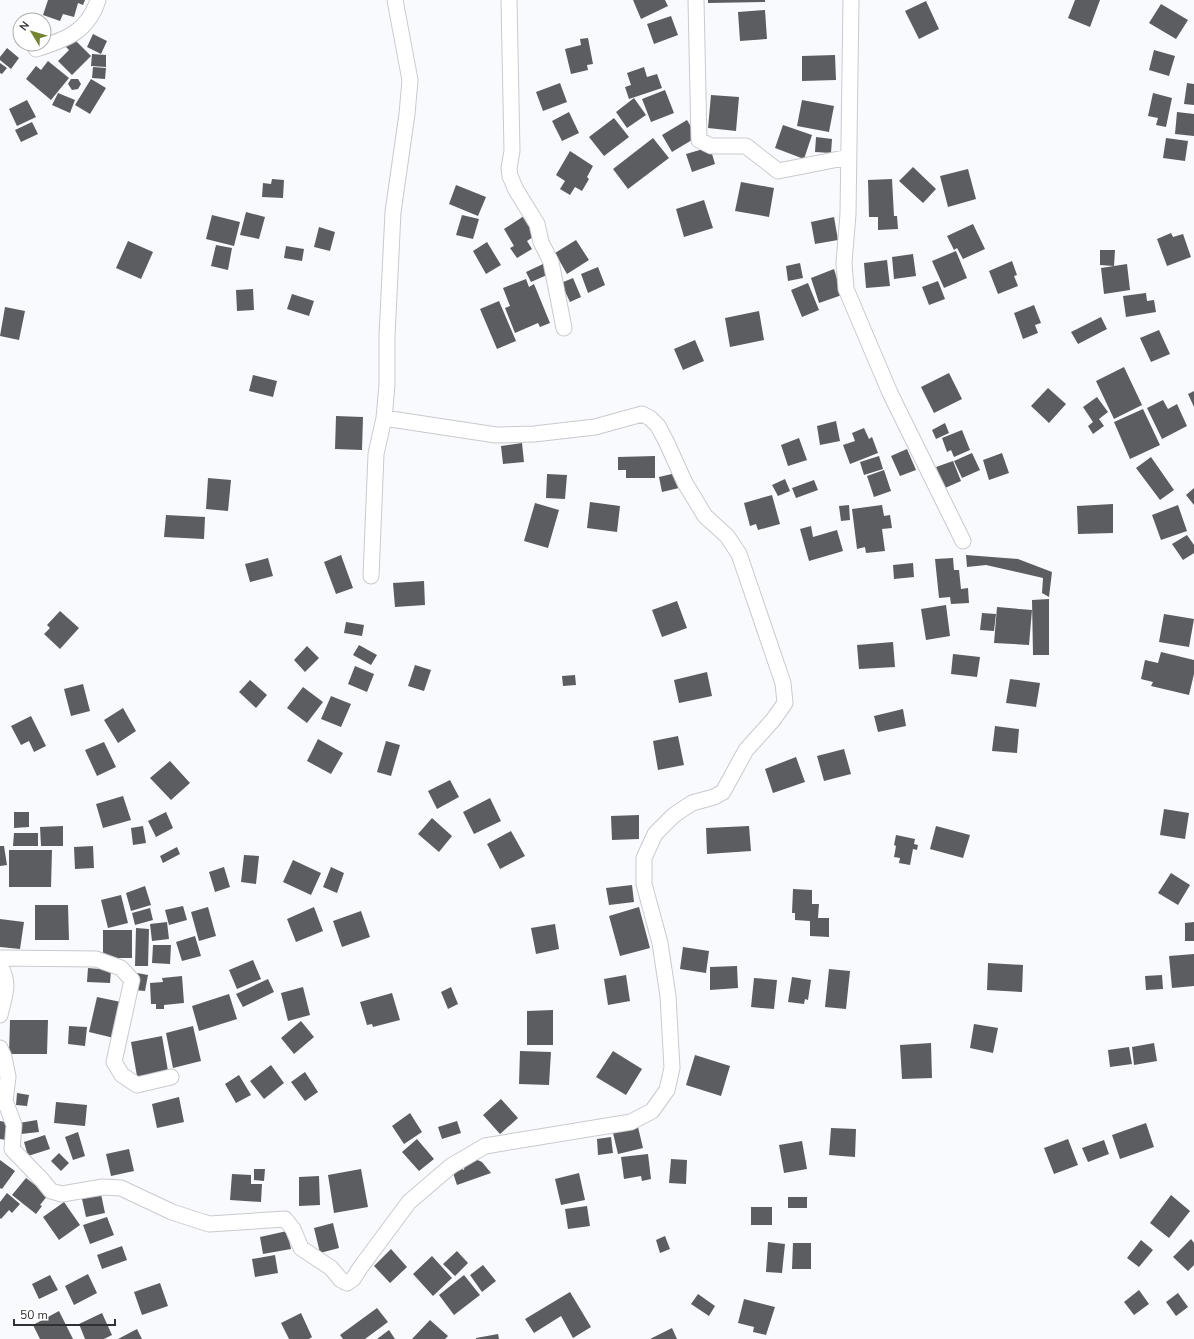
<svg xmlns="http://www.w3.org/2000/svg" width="1194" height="1339" viewBox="0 0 1194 1339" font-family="'Nunito Sans',sans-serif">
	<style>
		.building { fill: #5c5d60 }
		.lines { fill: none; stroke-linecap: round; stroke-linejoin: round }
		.street-casing { stroke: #c9cace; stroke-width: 17 }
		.street { stroke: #fff; stroke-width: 15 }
	</style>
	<rect width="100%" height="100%" fill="#f9fafe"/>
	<path class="building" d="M48 0H85L83 5 78 3 74 17 63 14 60 21 43 15Z
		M633 0H665L668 6 641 19Z
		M708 0H765V2L708 3Z
		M1075 0H1100L1090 27 1068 18Z
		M926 1 939 29 919 39 905 11Z
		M1161 4 1188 20 1176 39 1149 23Z
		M765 10 767 39 740 41 738 12Z
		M671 16 678 35 654 44 647 24Z
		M93 34 107 41 101 54 87 47Z
		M73 38 91 56 72 75 58 61 69 50 65 46Z
		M588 38 593 64 587 65 588 70 571 74 565 49 581 45 580 39Z
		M7 48 19 58 11 69 0 60V57Z
		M1154 50 1175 56 1169 76 1149 70Z
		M92 54 106 55V67L91 66Z
		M835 55 836 80 802 81V56Z
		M48 61 69 78 51 100 26 79 36 66 41 70Z
		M0 63 7 68 2 74 0 73Z
		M93 67 106 68 105 79 92 78Z
		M644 67 647 77 657 74 662 88 629 99 625 87 631 85 627 73Z
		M71 79H78L81 84 78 89 72 90 68 84Z
		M91 79 106 88 90 114 75 105Z
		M560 83 567 102 543 111 536 92Z
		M1187 83 1194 84V105L1184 104Z
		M665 90 674 113 651 122 642 99Z
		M58 93 75 100 70 113 52 105Z
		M1153 93 1172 98 1166 127 1156 125 1158 118 1148 116Z
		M711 95 739 97 736 131 708 128Z
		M634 98 646 115 627 128 616 112Z
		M27 100 36 117 17 126 9 109Z
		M802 100 834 106 829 132 797 126Z
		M569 112 579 133 562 141 552 121Z
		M1177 112 1194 114V136L1175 134Z
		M614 118 629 137 604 156 589 137Z
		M687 120 697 137 672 152 662 135Z
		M32 122 38 134 21 142 15 130Z
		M783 125 812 135 804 159 775 148Z
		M816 137 832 139 831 153 815 152Z
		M653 138 669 158 628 189 613 169Z
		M1166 138 1188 141 1185 161 1163 158Z
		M710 147 715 164 692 172 686 154Z
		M570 151 593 166 587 177 589 179 582 191 575 187 570 195 560 189 565 181 556 175Z
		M913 167 936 189 923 203 899 181Z
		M968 169 976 199 948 207 940 176Z
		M272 179 284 180 283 198 262 197 263 183 271 184Z
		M892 179 894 216H897L898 229 878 230V217H869L868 180Z
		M741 182 774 188 769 217 735 211Z
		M456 185 486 197 478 216 449 204Z
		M704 200 713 228 684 237 676 209Z
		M246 212 265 217 259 239 240 235Z
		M212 215 240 222 234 246 206 239Z
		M462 215 479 219 473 239 456 235Z
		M524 216 536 235 527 241 532 249 517 258 510 248 514 246 504 229Z
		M834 217 838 240 815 244 811 222Z
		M973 224 985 249 963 259 957 248 954 250 947 236Z
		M319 227 335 232 330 251 314 247Z
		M1171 233 1173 237 1183 234 1191 257 1167 266 1157 239Z
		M576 240 589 260 567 274 555 253Z
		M128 241 153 252 141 279 116 268Z
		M487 242 501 265 486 274 473 251Z
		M216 245 232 248 228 270 211 266Z
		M286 246 304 249 302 261 284 258Z
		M1100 250H1115L1114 266 1100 265Z
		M956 251 967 278 944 288 932 261Z
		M913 254 916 276 894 279 892 257Z
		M887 260 890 286 866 288 864 263Z
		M1012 261 1017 275 1014 276 1018 286 998 294 989 271Z
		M800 263 803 278 788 281 786 266Z
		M543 264 547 275 531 282 526 272Z
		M1127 264 1130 290 1104 294 1101 268Z
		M598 267 605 285 588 293 581 274Z
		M834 269 842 295 819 303 811 278Z
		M573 278 581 297 570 302 561 283Z
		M526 279 529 287 534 284 550 323 540 327 538 323 515 333 505 308 510 306 503 288Z
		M938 281 945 299 929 305 922 287Z
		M808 283 819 310 802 317 791 290Z
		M253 289 254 310 237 311 236 290Z
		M1146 293 1147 301 1154 300 1156 312 1126 317 1123 296Z
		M292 294 314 301 309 316 287 309Z
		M499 301 516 341 497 349 480 309Z
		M1034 305 1041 323 1035 325 1038 333 1023 339 1014 313Z
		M5 307 25 311 19 340 0 336Z
		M759 311 764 340 730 347 725 318Z
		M1101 317 1107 329 1078 344 1071 332Z
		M1159 330 1170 354 1151 362 1140 338Z
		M695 340 704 361 683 370 674 349Z
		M1124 367 1142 405 1114 419 1096 381Z
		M949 373 962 399 934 413 921 387Z
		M253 375 277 381 273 397 249 391Z
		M1048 388 1066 404 1049 423 1031 406Z
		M1194 391V407L1188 394Z
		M1097 397 1108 412 1099 419 1104 426 1093 434 1088 426 1093 422 1083 407Z
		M1163 400 1168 409 1177 404 1187 426 1162 439 1147 408Z
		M1143 409 1160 445 1130 459 1114 422Z
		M336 416 363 417 362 450 335 449Z
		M836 421 840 441 820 445 817 426Z
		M945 423 949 433 936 439 932 430Z
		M864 428 869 439 872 437 878 453 850 464 843 445 855 441 852 433Z
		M962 430 970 450 954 457 951 450 947 452 942 438Z
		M799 438 807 460 788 466 781 445Z
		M522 443 524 462 503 464 501 446Z
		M907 449 916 470 900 476 891 456Z
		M972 453 980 470 962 478 954 461Z
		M1002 453 1009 473 989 480 983 460Z
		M655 456V478H626V470H618V457Z
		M879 456 883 469 864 475 860 462Z
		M1151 457 1174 490 1160 500 1136 468Z
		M953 461 961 481 945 488 936 467Z
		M884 470 891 491 874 497 867 476Z
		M676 473 679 488 662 492 659 477Z
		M547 474 567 475 565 499 546 498Z
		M208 478 231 480 228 511 206 509Z
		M785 479 790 491 778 496 772 485Z
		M814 480 818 490 796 498 792 488Z
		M1194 488V505L1186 495Z
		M772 495 780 524 758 530 756 524 750 526 744 503Z
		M590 502 620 506 617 532 587 528Z
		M535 503 559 510 548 548 524 541Z
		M1113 504V533L1078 534 1077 506Z
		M849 505 850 520 841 521 839 506Z
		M882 505 884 516 890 515 892 528 882 529 885 551 866 553 865 547 857 549 852 509Z
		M1178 505 1187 531 1161 540 1152 515Z
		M166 515 205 517 204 539 164 537Z
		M811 526 813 537 837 530 843 551 809 561 800 529Z
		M1187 535 1194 545V553L1183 560 1172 544Z
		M341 555 353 588 336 594 324 562Z
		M966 555 1018 559 1052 572 1049 597 1042 593 1043 578 986 565 967 567Z
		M268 558 273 576 250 582 245 564Z
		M953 558 954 570H959L961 589 968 588 969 603 951 604 950 597 939 598 935 559Z
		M913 563 914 577 894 579 893 565Z
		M424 581 425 605 395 607 393 583Z
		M1049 599V655H1033L1032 600Z
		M677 601 687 628 662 637 652 610Z
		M946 605 950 636 926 640 921 609Z
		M997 607 1032 610 1029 645 994 643Z
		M60 611 79 628 60 649 44 634 50 628 47 625Z
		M982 613 996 614 994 631 980 630Z
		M1164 614 1194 619 1189 647 1159 642Z
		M346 622 364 625 362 636 344 633Z
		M893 642 895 667 859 669 857 645Z
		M359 645 377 655 371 665 353 655Z
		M307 646 319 658 305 672 294 660Z
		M1161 652 1194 660V674L1189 695 1151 686 1153 682 1141 679 1145 660 1158 663Z
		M953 654 980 657 977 677 951 674Z
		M415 665 431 670 424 691 408 686Z
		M355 666 374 674 367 692 348 684Z
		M707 672 712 696 679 703 674 680Z
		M575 675 576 685 563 686 562 676Z
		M1010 679 1040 683 1036 707 1006 703Z
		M250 680 267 695 256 708 239 692Z
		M83 684 90 711 71 716 64 689Z
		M303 687 323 702 307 723 287 708Z
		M331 696 351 704 341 727 321 719Z
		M123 708 136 731 118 743 104 720Z
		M903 709 906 726 878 732 874 716Z
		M31 716 46 746 34 752 29 741 21 745 11 726Z
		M995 726 1019 729 1017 753 992 751Z
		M678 736 684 765 658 770 653 741Z
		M318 739 343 753 331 774 307 761Z
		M386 741 400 745 391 776 377 772Z
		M104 742 116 767 97 776 85 750Z
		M844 749 851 774 824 781 817 756Z
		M796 757 805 782 773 793 765 769Z
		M170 761 190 783 171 800 150 778Z
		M450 780 459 797 437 809 428 791Z
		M123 796 131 820 103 828 96 804Z
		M490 798 501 821 474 834 463 812Z
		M1164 809 1189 813 1185 839 1160 835Z
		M14 812H29V827L14 828Z
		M166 812 173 828 156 837 148 821Z
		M639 815V839L612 840 611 816Z
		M432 818 452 836 439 852 418 834Z
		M63 826V846H41L40 827Z
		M143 826 146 843 133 845 131 828Z
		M749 826 751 851 707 854 706 828Z
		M936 826 970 835 963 858 930 849Z
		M511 831 525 856 500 869 487 844Z
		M14 833H38V846H13Z
		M896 835 915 839 914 844 918 845 917 850 913 849 910 865 899 863 900 858 894 857 896 846 894 845Z
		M0 846H4L7 865 0 866Z
		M93 846 94 868 75 869 74 847Z
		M177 847 180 854 163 863 160 856Z
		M9 850H52L51 887H9Z
		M244 855 259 856 256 884 241 882Z
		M293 860 321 873 311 895 283 882Z
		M224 867 230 887 215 892 209 872Z
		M331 867 344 873 337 893 323 887Z
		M1171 873 1190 885 1178 905 1158 893Z
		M632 885 634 902 609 905 606 888Z
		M145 886 151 905 131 911 126 893Z
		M793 889 812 890V904H819L818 918H829V937L810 936V921L795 920V913H792Z
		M121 895 128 923 108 928 101 900Z
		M35 905H68L69 940H35Z
		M183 906 187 920 169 925 165 910Z
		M208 907 216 936 199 941 191 912Z
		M314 907 323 931 296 942 287 919Z
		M639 907 650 948 620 956 609 916Z
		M150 908 153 920 135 925 132 913Z
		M361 911 370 937 342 947 333 921Z
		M0 919 24 922 20 949 0 947Z
		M167 922 169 939 152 941 150 924Z
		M1194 922V941H1185V923Z
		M555 924 559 949 536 954 531 928Z
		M136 928 149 929 148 966H135Z
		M103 930H132V958H103Z
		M195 936 201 956 182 961 176 942Z
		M153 945H171L170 964 152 963Z
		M683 947 709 951 706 973 680 969Z
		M1194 954V986L1172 988 1169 956Z
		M253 960 261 979 237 989 229 970Z
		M988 963 1023 965 1022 992 987 990Z
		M737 966 738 988 710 990V967Z
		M88 968 111 970 110 983 87 982Z
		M829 969 850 971 846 1009 825 1007Z
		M137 973 148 975 145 991 134 990Z
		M626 975 630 1001 608 1005 604 979Z
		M1162 975 1163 989 1146 990 1145 976Z
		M182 976 184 1003 164 1005V1009H156V1004H151L150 983 163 982 162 978Z
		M792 977 811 980 808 1000 805 999 804 1004 788 1002Z
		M754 978 777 980 774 1009 751 1007Z
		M268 979 274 992 243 1007 236 994Z
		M303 987 310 1015 288 1021 281 993Z
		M451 987 458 1004 448 1009 441 992Z
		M392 993 400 1020 373 1027 372 1024 367 1025 360 1002Z
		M229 994 237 1019 199 1031 192 1006Z
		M97 997 121 1002 114 1038 89 1032Z
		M553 1010V1045H527V1011Z
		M10 1020H48L47 1054H9Z
		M301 1021 314 1037 294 1054 281 1038Z
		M974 1024 998 1028 993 1053 970 1048Z
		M69 1026 87 1027 85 1046 68 1044Z
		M193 1026 201 1061 173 1068 166 1033Z
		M162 1036 168 1071 141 1076 142 1081 138 1082 131 1042Z
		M931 1043 932 1078 902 1079 900 1045Z
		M1154 1043 1157 1061 1134 1065 1132 1047Z
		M1129 1047 1132 1064 1110 1067 1108 1050Z
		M520 1051 551 1052 549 1085 519 1084Z
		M613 1051 642 1069 626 1095 596 1077Z
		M695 1055 730 1066 721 1096 686 1085Z
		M271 1065 284 1083 264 1099 250 1081Z
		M305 1072 318 1092 305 1101 291 1082Z
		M239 1075 251 1095 236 1103 225 1084Z
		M17 1093 29 1095 27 1106 16 1105Z
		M179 1097 184 1122 157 1128 152 1104Z
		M501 1099 518 1118 500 1134 483 1115Z
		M56 1102 87 1105 85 1126 54 1123Z
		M410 1113 422 1132 404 1144 392 1126Z
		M37 1120 39 1132 21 1134 19 1123Z
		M0 1121 10 1123 6 1140 0 1139Z
		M457 1121 461 1133 442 1139 438 1127Z
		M1146 1123 1154 1147 1120 1159 1112 1135Z
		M638 1127 643 1148 618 1154 613 1133Z
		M831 1128 856 1129 855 1157 829 1155Z
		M78 1132 85 1156 73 1160 65 1137Z
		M45 1135 50 1149 28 1156 24 1142Z
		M611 1137 613 1153 598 1155 597 1139Z
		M417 1139 434 1159 419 1171 402 1152Z
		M1068 1139 1078 1165 1054 1174 1044 1148Z
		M1104 1140 1109 1154 1088 1162 1082 1148Z
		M802 1141 807 1169 784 1173 779 1145Z
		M129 1149 134 1171 111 1176 106 1154Z
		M59 1153 69 1163 61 1171 51 1161Z
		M648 1154 651 1179 642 1181 641 1176 624 1179 621 1157Z
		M473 1158 482 1162 491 1173 457 1185 453 1173 458 1167 464 1170 465 1163Z
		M671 1159 687 1160 686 1184 669 1183Z
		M0 1160 15 1171 2 1189 0 1188Z
		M254 1169H265L264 1181 254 1180Z
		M361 1169 368 1207 334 1213 328 1175Z
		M579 1173 585 1200 561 1205 555 1179Z
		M232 1174 251 1175V1184H262L261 1202 230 1200Z
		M319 1176 320 1205 299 1206V1177Z
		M26 1178 48 1195 40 1205 42 1206 36 1214 12 1195Z
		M7 1193 20 1204 12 1213 9 1210 1 1219 0 1218V1202Z
		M101 1194 105 1213 86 1217 82 1199Z
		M1171 1195 1190 1211 1169 1238 1150 1223Z
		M788 1197H807V1208H788Z
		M64 1202 80 1225 59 1240 43 1217Z
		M587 1206 590 1226 568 1229 565 1209Z
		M751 1207H772V1225H751Z
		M107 1217 114 1235 90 1244 83 1225Z
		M333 1223 339 1248 320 1253 314 1228Z
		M287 1231 291 1249 263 1254 260 1237Z
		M665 1236 670 1249 660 1253 656 1240Z
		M1191 1239 1194 1243V1265L1188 1271 1173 1257Z
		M1141 1240 1153 1250 1139 1267 1127 1258Z
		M768 1242 785 1244 782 1273 766 1272Z
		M793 1243H811V1269H792Z
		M122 1246 127 1260 102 1269 97 1255Z
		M391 1249 407 1267 390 1283 374 1266Z
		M457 1251 468 1263 455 1276 443 1264Z
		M275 1255 278 1273 255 1277 252 1259Z
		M432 1256 452 1278 433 1296 413 1274Z
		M483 1265 496 1281 482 1292 470 1275Z
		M88 1274 97 1293 74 1305 65 1286Z
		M50 1275 58 1290 39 1299 32 1284Z
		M464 1275 480 1295 454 1315 439 1295Z
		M160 1283 168 1306 142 1315 134 1292Z
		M1139 1290 1149 1304 1134 1315 1124 1302Z
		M570 1292 591 1327 573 1338 561 1316 534 1333 525 1319Z
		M1178 1293 1188 1307 1176 1316 1166 1302Z
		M698 1294 715 1306 709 1316 691 1304Z
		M744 1299 775 1307 766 1335 753 1332 754 1327 738 1323Z
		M377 1308 388 1322 365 1339H343L340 1335Z
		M59 1311 73 1339H40L33 1325Z
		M102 1313 112 1335 104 1339H85L79 1324Z
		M301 1313 312 1337 309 1339H289L281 1323Z
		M430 1320 448 1336 445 1339H412Z
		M672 1328 677 1339H650Z
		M137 1329 142 1339H118Z
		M389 1330 395 1339H377Z
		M498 1334 499 1339H476V1338Z"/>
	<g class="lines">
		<g class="street-casing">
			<path id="street" d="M509 0 512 151 509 168 510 176 516 190 537 224 541 242 551 262 564 328
				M696 0 699 140 711 146H746L778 171 849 157
				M851 0 848 214 844 263 846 289 890 393 963 541
				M36 49C65 40 88 32 98 0
				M371 576 376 454 384 418 387 385V336L393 212 407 114 410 80 395 0
				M0 958 96 959 121 968 132 980 114 1062 122 1075 137 1085 171 1077
				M0 966C11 983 4 997 0 1015
				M0 1048 4 1057 8 1077 5 1101 14 1125 12 1149 42 1180 51 1191 62 1194 103 1187 121 1188 172 1212 209 1224 285 1219 293 1229 301 1248 331 1268 341 1280 347 1283 353 1279 360 1268 409 1202 451 1166 485 1146 631 1122 652 1111 667 1090 672 1068 668 996 660 943 644 884V858L655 834 674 815 692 803 714 797 723 792 746 750 773 720 785 703 783 683 739 554 727 536 705 516 685 483 666 441 658 426 650 418 642 414 595 427 534 434 496 435 384 418"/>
		</g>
		<use href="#street" class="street"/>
	</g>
	<g transform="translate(32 32) rotate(308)"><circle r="19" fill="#ffffff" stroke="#adadad"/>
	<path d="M0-3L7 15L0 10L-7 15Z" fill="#748534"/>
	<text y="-6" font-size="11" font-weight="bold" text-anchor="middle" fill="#313133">N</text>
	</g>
	<path d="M14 1319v6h101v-6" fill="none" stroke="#313133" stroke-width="2"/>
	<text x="20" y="1319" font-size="12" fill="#313133" stroke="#ffffff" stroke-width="3" paint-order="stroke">50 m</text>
</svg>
